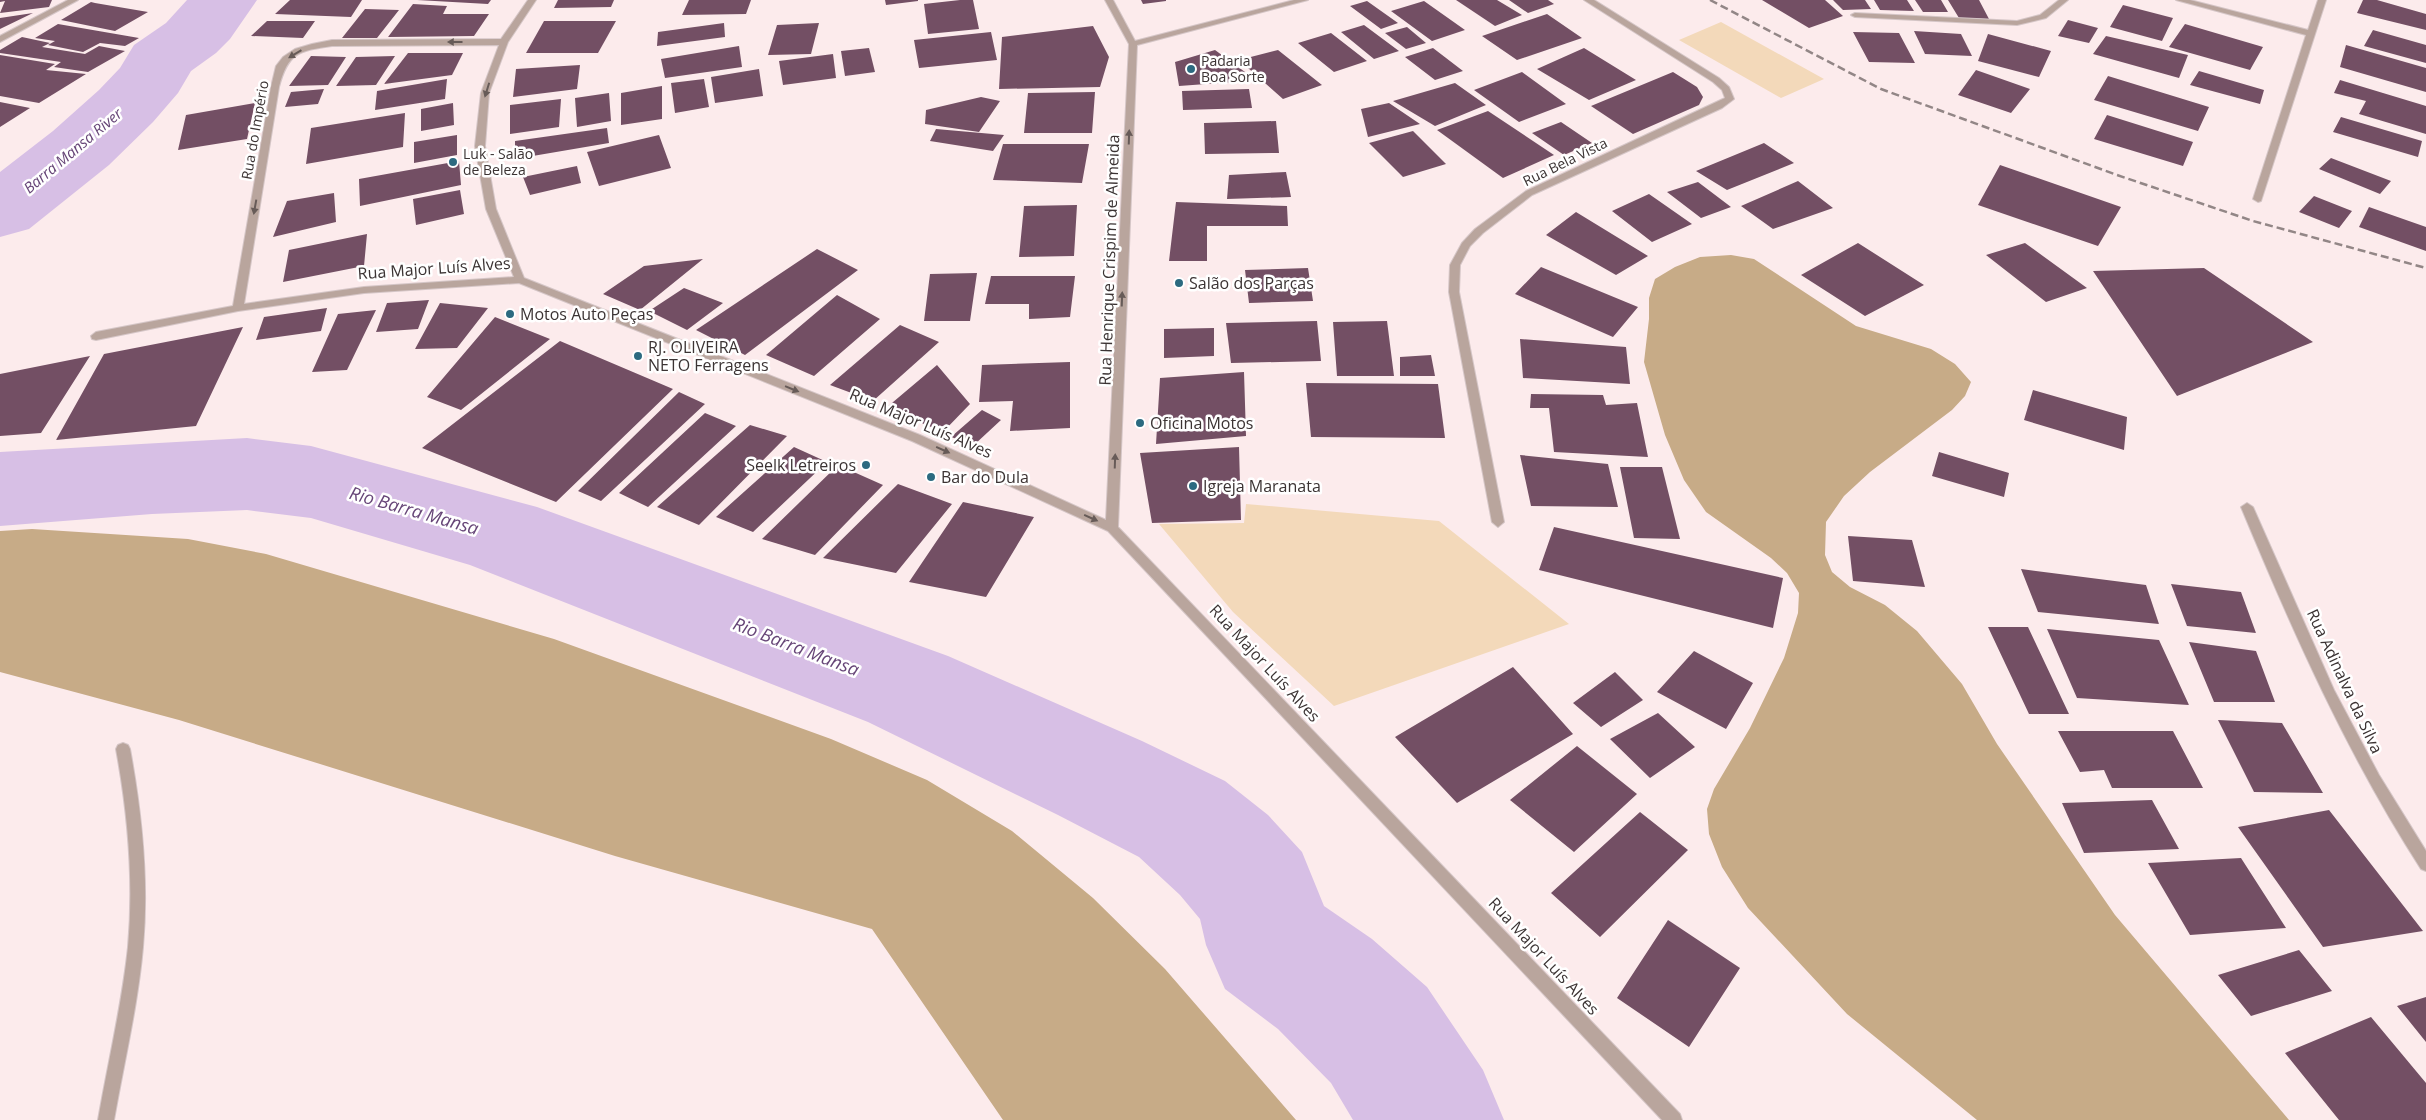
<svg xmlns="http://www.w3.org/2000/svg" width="2426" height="1120" viewBox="0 0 2426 1120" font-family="'Open Sans',sans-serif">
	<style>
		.green { fill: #f3d9ba }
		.forest { fill: #c7ab87 }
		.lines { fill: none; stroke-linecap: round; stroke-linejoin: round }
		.river { fill: #d7bfe5; fill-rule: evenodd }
		.building { fill: #734f64 }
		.minor-casing { stroke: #d5c6c7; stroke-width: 2 }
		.minor { fill: #b9a59d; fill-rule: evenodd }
		.rail { stroke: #928686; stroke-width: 2.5; stroke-dasharray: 8 4; stroke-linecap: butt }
		.oneway { fill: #675b58 }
		.poi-dot { fill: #2c6a80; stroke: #fff; stroke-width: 2 }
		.labels { text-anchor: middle; stroke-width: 5; stroke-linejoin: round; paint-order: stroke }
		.far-poi-label { font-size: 14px; fill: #3b3333; stroke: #fff; text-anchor: start }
		.far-street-label { font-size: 14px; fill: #3b3333; stroke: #fff }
		.far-water-label { font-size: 15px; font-style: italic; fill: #664577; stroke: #fff }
		.street-label { font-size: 16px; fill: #3b3333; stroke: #fff }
		.poi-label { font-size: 16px; fill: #3b3333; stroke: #fff; text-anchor: start }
		.water-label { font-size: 18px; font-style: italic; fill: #664577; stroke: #fff }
	</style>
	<rect width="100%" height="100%" fill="#fcebec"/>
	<path class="green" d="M1721 22 1824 79 1781 98 1679 40Z
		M1246 504 1439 521 1569 624 1334 706 1233 612 1159 524 1244 523Z"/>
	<path class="forest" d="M1731 255 1754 259 1856 326 1931 349 1955 364 1971 382 1965 396 1952 410 1870 472 1844 496 1826 522 1825 555 1832 572 1850 587 1885 605 1917 631 1962 684 1997 744 2115 915 2289 1120H1977L1847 1014 1748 908 1722 867 1709 834 1707 809 1714 789 1750 728 1784 658 1798 613 1799 593 1787 573 1771 558 1706 512 1684 480 1665 435 1644 362 1649 319V298L1655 279 1675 267 1700 257Z
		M32 529 188 539 266 554 554 639 831 739 927 780 1012 831 1093 898 1165 969 1296 1120H1003L872 929 615 856 179 720 0 672V531Z"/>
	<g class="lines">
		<path class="river" d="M187 0H257L230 39 216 53 191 71 178 93 153 122 109 165 29 229 0 237V172L53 131 99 90 120 68 134 45 166 23Z
			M247 438 311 446 537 507 948 656 1142 741 1225 781 1268 815 1302 852 1324 906 1372 939 1427 987 1483 1070 1504 1120H1353L1331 1083 1278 1029 1225 989 1206 945 1200 919 1180 895 1139 857 1058 815 868 722 470 565 311 518 247 510 152 514 0 526V452Z"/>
	</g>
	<path class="building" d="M0 0H52L49 7 0 13 5 1 0 2Z
		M290 0H362L351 17 275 14Z
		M417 0H491L488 4Z
		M558 0H614L611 7 554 8Z
		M689 0H751L746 14 682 15Z
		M885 0H918V1L886 5Z
		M960 0H973L979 29 928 34 924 4Z
		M1141 0H1166V1L1143 4Z
		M1456 0H1497L1522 15 1495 26Z
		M1509 0H1548L1554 4 1528 13Z
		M1762 0H1825L1843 16 1809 28Z
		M1833 0H1865L1871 9 1843 10Z
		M1874 0H1907L1914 11 1880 10Z
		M1915 0H1941L1948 12H1923Z
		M1948 0H1979L1989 19 1959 18Z
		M2363 0H2377L2426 14V30L2357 13Z
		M1367 1 1398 23 1381 29 1350 6Z
		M1424 1 1465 30 1432 41 1391 11Z
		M91 2 95 3 148 12 115 31 61 20Z
		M413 4 447 6 443 14H489L474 36 388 37Z
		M2123 5 2173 18 2162 41 2110 27Z
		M365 9 399 10 377 38H342Z
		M33 13 0 29V18Z
		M1547 14 1582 38 1517 60 1482 36Z
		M2068 20 2098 28 2089 43 2058 36Z
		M267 21H315L303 38 251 36Z
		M544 21H616L598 53H526Z
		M724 23 725 37 657 46 658 32Z
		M819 23 811 54 768 55 777 25Z
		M58 24 139 38 125 46 100 43 83 52 48 45 55 41 35 38Z
		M2185 24 2263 47 2250 70 2169 47Z
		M1364 25 1399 51 1374 59 1341 32Z
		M1093 26 1109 57 1100 87 999 89 1002 37Z
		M1407 27 1426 43 1406 49 1385 33Z
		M2373 30 2426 45V63L2364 46Z
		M1914 31 1961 34 1972 56 1925 54Z
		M991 32 997 60 919 68 914 40Z
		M1853 32 1899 33 1915 63 1869 62Z
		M1331 33 1367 61 1334 72 1298 43Z
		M1988 34 2051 51 2039 77 1978 61Z
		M2106 36 2188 55 2179 78 2093 54Z
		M22 37 50 43 42 47 85 54 99 46 125 51 88 72 54 67 61 62 0 53V50Z
		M2346 45 2426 68V92L2340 67Z
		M739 46 742 67 665 78 661 59Z
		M869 48 875 72 845 76 841 51Z
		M1433 48 1463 71 1435 80 1405 57Z
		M1584 48 1636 80 1589 100 1537 69Z
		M1215 50 1245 72 1247 81 1179 86 1175 62Z
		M1278 50 1322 85 1283 99 1239 60Z
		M408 53H463L452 75 384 84Z
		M833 54 836 78 783 85 779 61Z
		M0 55 55 64 46 70 86 74 39 103 0 96Z
		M311 56 346 57 328 85 289 86Z
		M395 56 376 85 336 86 356 57Z
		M580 65 577 89 513 97 516 69Z
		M759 69 763 96 715 103 711 77Z
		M1976 70 2030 89 2011 113 1958 95Z
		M2199 71 2264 90 2260 104 2190 85Z
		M1522 72 1566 104 1519 122 1474 90Z
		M1673 72 1697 87 1703 97 1699 105 1633 134 1591 106Z
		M2108 76 2209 107 2198 131 2094 100Z
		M447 79 445 99 375 110 377 91Z
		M704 79 709 107 675 113 671 83Z
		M2340 80 2426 106V134L2359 114 2366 101 2334 93Z
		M1455 83 1486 105 1435 126 1393 101Z
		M662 86V119L621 125V93Z
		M324 89 318 104 285 107 291 92Z
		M1249 89 1252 108 1183 110 1182 91Z
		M1095 92 1092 133H1024L1028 93Z
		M609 93 611 121 577 127 575 98Z
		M981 97 1000 101 979 132 925 124 926 110Z
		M561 99 559 127 510 134V105Z
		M0 102 30 108 0 127Z
		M255 103 247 139 178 150 186 115Z
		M453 103 454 125 421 131V109Z
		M1389 103 1420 124 1368 137 1361 109Z
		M1488 111 1554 155 1503 178 1437 130Z
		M405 113 403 147 306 164 311 128Z
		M2107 115 2193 142 2183 166 2094 139Z
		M2341 117 2422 141 2418 157 2333 132Z
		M1276 121 1279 153 1205 154 1204 123Z
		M1561 122 1592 143 1564 155 1532 133Z
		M607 128 609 143 515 159V141Z
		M936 129 1004 135 993 151 930 141Z
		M1413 131 1446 164 1403 177 1369 143Z
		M457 135V155L414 163V142Z
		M659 135 671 168 599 186 587 152Z
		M1764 143 1794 163 1727 190 1696 171Z
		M1003 144H1089L1082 183 993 180Z
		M2331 158 2391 181 2380 194 2319 169Z
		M459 161 461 185 360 206 359 179Z
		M2000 165 2121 207 2098 246 1978 205Z
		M577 166 581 183 530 195 523 177Z
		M1286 172 1291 197 1227 199 1229 175Z
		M1798 181 1833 208 1773 229 1741 206Z
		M1698 182 1731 207 1701 218 1667 192Z
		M460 190 464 214 416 225 413 199Z
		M334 193 336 222 273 237 287 201Z
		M1649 194 1692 224 1652 242 1612 211Z
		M2314 196 2352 211 2339 228 2299 212Z
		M1176 202 1287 206 1288 226H1207V261H1169Z
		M1077 205 1074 256 1019 257 1024 206Z
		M2369 207 2426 227V251L2359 227Z
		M1576 212 1648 256 1616 275 1546 235Z
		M367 234 364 266 283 282 289 250Z
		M1858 243 1924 285 1865 316 1801 275Z
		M2025 243 2087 288 2046 302 1986 255Z
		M817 249 858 270 745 355 696 330Z
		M703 259 640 310 603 294 644 266Z
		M1541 267 1638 307 1613 337 1515 294Z
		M1308 268 1313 301 1249 303 1245 270Z
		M2204 268 2313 342 2177 396 2093 271Z
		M977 273 970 321H924L930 274Z
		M991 276H1075L1070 317 1029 319V304H985Z
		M684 288 723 303 687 330 649 311Z
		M837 295 880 319 814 376 766 355Z
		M429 300 418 329 376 332 387 303Z
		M440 303 488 308 457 348 415 349Z
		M327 308 321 331 256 340 264 317Z
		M376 310 347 370 312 372 338 314Z
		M495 317 550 339 461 410 427 397Z
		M1317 321 1321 361 1231 363 1226 323Z
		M1387 321 1394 376H1337L1333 322Z
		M900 325 939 342 873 401 830 385Z
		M243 327 196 426 56 440 104 354Z
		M1214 328V356L1164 358V329Z
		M1520 339 1626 347 1630 384 1523 378Z
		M560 341 673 389 556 502 422 448Z
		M1431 355 1435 376H1400V357Z
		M90 356 41 433 0 436V374Z
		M1070 362V428L1010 431 1013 401 979 402 982 365Z
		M937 365 970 404 943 432 886 408Z
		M1244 372 1246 436 1156 444 1160 378Z
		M1306 383 1438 384 1445 438 1311 437Z
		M2033 390 2127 417 2124 450 2024 420Z
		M679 392 705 404 601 501 578 491Z
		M1531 394 1603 395 1606 405 1637 403 1648 457 1554 452 1549 408H1530Z
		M982 410 1001 420 974 445 951 437Z
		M705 413 736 426 648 507 619 493Z
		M750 425 787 436 699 525 657 507Z
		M794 447 827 462 753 532 716 517Z
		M1239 447 1241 520 1152 523 1140 453Z
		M1939 452 2009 473 2004 497 1932 476Z
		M1520 455 1608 464 1618 507 1531 506Z
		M838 465 883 485 815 555 762 539Z
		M1620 467H1662L1680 539 1634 538Z
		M898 484 952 504 896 573 823 558Z
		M963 502 1034 517 986 597 909 582Z
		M1554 527 1783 578 1773 628 1539 570Z
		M1848 536 1912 540 1925 587 1853 581Z
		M2021 569 2146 585 2159 624 2038 612Z
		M2171 584 2241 592 2256 633 2187 626Z
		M1988 627H2028L2069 714H2029Z
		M2047 629 2159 640 2189 705 2077 698Z
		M2189 642 2256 651 2275 702H2214Z
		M1694 651 1753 683 1726 729 1657 692Z
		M1513 667 1573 734 1457 803 1395 737Z
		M1615 672 1643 700 1601 727 1573 703Z
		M1658 713 1695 747 1650 778 1610 739Z
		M2218 720 2282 723 2323 793 2254 792Z
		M2058 731H2173L2203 788H2112L2104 770 2080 772Z
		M1577 746 1637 794 1574 852 1510 800Z
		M2152 800 2179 849 2084 853 2062 803Z
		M2329 810 2423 931 2323 947 2238 827Z
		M1640 812 1688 850 1600 937 1551 893Z
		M2241 858 2286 928 2190 935 2148 863Z
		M1668 920 1740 968 1689 1047 1617 998Z
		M2299 950 2332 991 2251 1016 2218 975Z
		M2426 997V1042L2397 1006Z
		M2371 1017 2426 1083V1120H2339L2285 1053Z"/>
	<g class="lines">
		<g class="minor-casing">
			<path id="minor" d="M68 0H78L0 42V36Z
				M528 0H536L508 42 489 93 485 146 496 209 524 278 920 435 1106 520 1129 44 1105 0H1113L1135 41 1294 0H1308L1137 45 1118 527 1680 1114 1682 1120H1662L1108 531 912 441 519 283 364 293 238 311 96 340 92 339 91 336 96 332 233 306 271 87 276 66 283 57 295 49 312 44 332 40 501 39ZM499 45 481 93 475 146 486 209 514 277 364 287 244 304 279 87C288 52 299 51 332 46Z
				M1584 0H1594L1719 78 1729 87 1734 99 1722 108 1532 195 1483 233 1470 246 1460 265 1459 292 1504 522 1498 527 1492 522 1449 292 1450 265 1462 243 1475 229 1526 191 1725 98 1722 90 1713 82Z
				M2059 0H2068L2046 18 2017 25 1855 17 1851 15 1855 13 2017 21 2040 15Z
				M2176 0H2190L2308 30 2318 0H2326L2261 201 2258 202 2253 199 2306 35Z
				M2247 503 2253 507 2334 690 2379 775 2426 851V871L2421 869C2347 754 2293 632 2241 507Z
				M123 743 128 745 130 749C142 814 149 880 143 947 138 1005 124 1062 114 1120H98C108 1062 122 1005 128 947 134 880 128 814 116 749L118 745Z"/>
		</g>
		<use href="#minor" class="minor"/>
		<path class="rail" d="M1710 0 1881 89 2117 175 2253 221 2426 268"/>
	</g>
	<defs><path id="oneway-solid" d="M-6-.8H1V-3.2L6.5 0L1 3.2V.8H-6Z" transform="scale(1.25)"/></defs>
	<g class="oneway">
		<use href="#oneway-solid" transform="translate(455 42) rotate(180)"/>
		<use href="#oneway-solid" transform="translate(295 54) rotate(149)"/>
		<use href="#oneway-solid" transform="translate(487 90) rotate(107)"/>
		<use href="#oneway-solid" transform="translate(1129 137) rotate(-88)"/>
		<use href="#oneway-solid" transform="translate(255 207) rotate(100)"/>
		<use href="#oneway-solid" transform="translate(1122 299) rotate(-88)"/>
		<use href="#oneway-solid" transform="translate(792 389) rotate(22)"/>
		<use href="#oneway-solid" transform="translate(943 450) rotate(24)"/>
		<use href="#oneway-solid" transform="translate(1115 461) rotate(-88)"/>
		<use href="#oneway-solid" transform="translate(1091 518) rotate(24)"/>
	</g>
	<g class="poi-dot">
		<circle cx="1191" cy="69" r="5"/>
		<circle cx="453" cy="162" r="5"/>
		<circle cx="1179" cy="283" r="5"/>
		<circle cx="510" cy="314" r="5"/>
		<circle cx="638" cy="356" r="5"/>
		<circle cx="1140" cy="423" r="5"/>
		<circle cx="866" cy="465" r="5"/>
		<circle cx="931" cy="477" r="5"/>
		<circle cx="1193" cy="486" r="5"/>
	</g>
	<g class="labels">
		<g class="far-poi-label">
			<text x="1201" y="66">Padaria<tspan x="1201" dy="16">Boa Sorte</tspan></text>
			<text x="463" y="159">Luk - Salão<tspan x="463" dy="16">de Beleza</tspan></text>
		</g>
		<g class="far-street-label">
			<text transform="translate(255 130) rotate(-80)" y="5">Rua do Império</text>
			<text transform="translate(1565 162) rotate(-26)" y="5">Rua Bela Vista</text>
		</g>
		<g class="far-water-label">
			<text transform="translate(73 151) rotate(-40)" y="5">Barra Mansa River</text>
		</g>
		<g class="street-label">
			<text transform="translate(1109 260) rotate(-88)" y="6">Rua Henrique Crispim de Almeida</text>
			<text transform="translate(434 268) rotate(-4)" y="6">Rua Major Luís Alves</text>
			<text transform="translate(921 423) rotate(23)" y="6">Rua Major Luís Alves</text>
			<text transform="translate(1265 663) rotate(47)" y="6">Rua Major Luís Alves</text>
			<text transform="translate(2345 681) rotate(65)" y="6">Rua Adinalva da Silva</text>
			<text transform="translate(1544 956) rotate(47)" y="6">Rua Major Luís Alves</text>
		</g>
		<g class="poi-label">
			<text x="1189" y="289">Salão dos Parças</text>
			<text x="520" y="320">Motos Auto Peças</text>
			<text x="648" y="353">RJ. OLIVEIRA<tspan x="648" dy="18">NETO Ferragens</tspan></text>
			<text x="1150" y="429">Oficina Motos</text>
			<text x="856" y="471" text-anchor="end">Seelk Letreiros</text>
			<text x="941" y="483">Bar do Dula</text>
			<text x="1203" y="492">Igreja Maranata</text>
		</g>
		<g class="water-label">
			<text transform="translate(414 511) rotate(16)" y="6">Rio Barra Mansa</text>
			<text transform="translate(796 647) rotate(21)" y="6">Rio Barra Mansa</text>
		</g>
	</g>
</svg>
